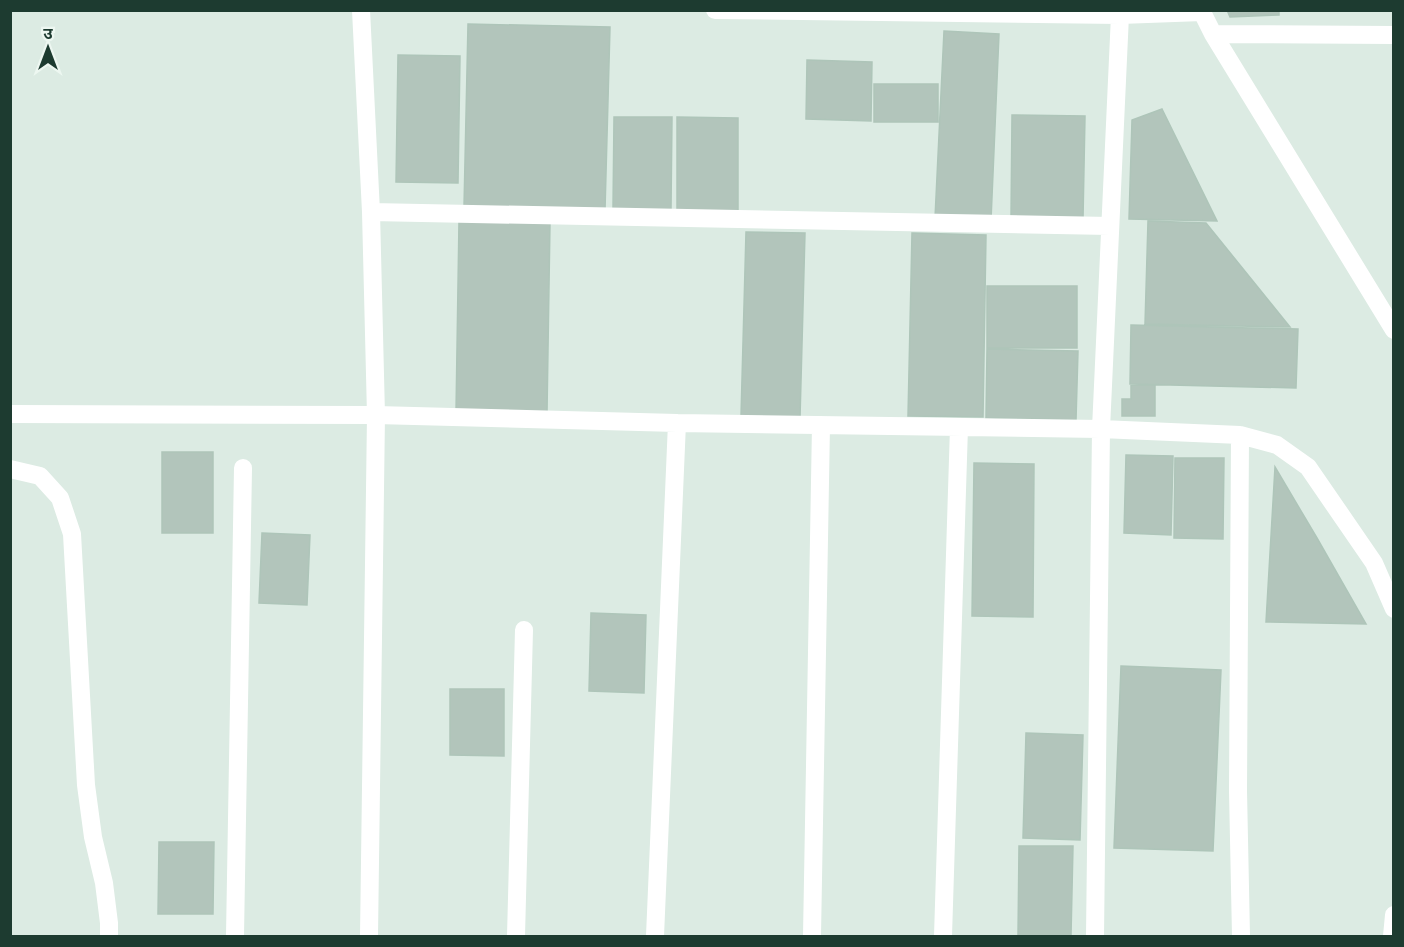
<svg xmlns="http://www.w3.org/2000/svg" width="1404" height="947" viewBox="0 0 1404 947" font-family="'Titillium Web','Noto Sans Devanagari',sans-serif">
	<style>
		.building { fill: #b2c5bb; stroke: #aec5b9; stroke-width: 1.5 }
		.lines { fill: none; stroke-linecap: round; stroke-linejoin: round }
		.minor { stroke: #fff; stroke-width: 18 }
	</style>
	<rect width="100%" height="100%" fill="#dcebe3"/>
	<path class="building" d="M1227 10H1279V15L1230 17Z
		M468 24 610 27 605 210 464 207Z
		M944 31 999 34 991 220 935 218Z
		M398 55 460 56 458 183 396 182Z
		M807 60 872 62 871 121 806 119Z
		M874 84H938V122H874Z
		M1162 109 1217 221 1129 219 1132 120Z
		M1012 115 1085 116 1083 219 1011 218Z
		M614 117H672L671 210 613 209Z
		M677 117 738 118V211H677Z
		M459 221 550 222 547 413 456 412Z
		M1148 221 1206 223 1290 327 1145 324Z
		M746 232 805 233 800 418 741 416Z
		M912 233 986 235 983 417 908 416Z
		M987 286H1077V348H987Z
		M1131 325 1298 329 1296 388 1130 384Z
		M987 349 1078 351 1076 420 986 418Z
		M1131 385H1155V416H1122V399H1131Z
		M162 452H213V533H162Z
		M1126 455 1173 456 1171 535 1124 533Z
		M1175 458H1224L1223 539 1174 538Z
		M974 463 1034 464 1033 617 972 616Z
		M1275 467 1317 538 1366 624 1266 622Z
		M262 533 310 535 307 605 259 603Z
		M591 613 646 615 644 693 589 691Z
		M1121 666 1221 670 1213 851 1114 848Z
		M450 689H504V756L450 755Z
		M1026 733 1083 735 1080 840 1023 838Z
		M159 842H214L213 914H158Z
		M1019 846H1073L1071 936H1018Z"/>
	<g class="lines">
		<path class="minor" d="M361 10 371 212 376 415 369 936
			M715 10 1120 15 1202 12
			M1201 10 1213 34 1394 330
			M1213 34 1394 35
			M371 212 1110 226
			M10 414 376 415 677 423 1101 429 1240 435 1238 791 1241 936
			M1240 435 1277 445 1308 467 1374 563 1394 609
			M10 469 40 476 60 498 72 534 86 785 93 837 104 883 109 923V936
			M235 936 243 468
			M516 936 524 630
			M655 936 677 423
			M812 936 821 425
			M943 936 959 427
			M1095 936 1101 429 1120 15 1122 10
			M1392 936 1394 915"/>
	</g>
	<rect width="1404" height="947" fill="none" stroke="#1d3b30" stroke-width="24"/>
	<g transform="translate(48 48)" stroke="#edf7f1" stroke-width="4.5" paint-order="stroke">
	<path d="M0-4.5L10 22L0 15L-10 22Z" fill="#1d3b30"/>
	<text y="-9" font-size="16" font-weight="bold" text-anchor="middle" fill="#1d3b30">उ</text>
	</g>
</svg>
